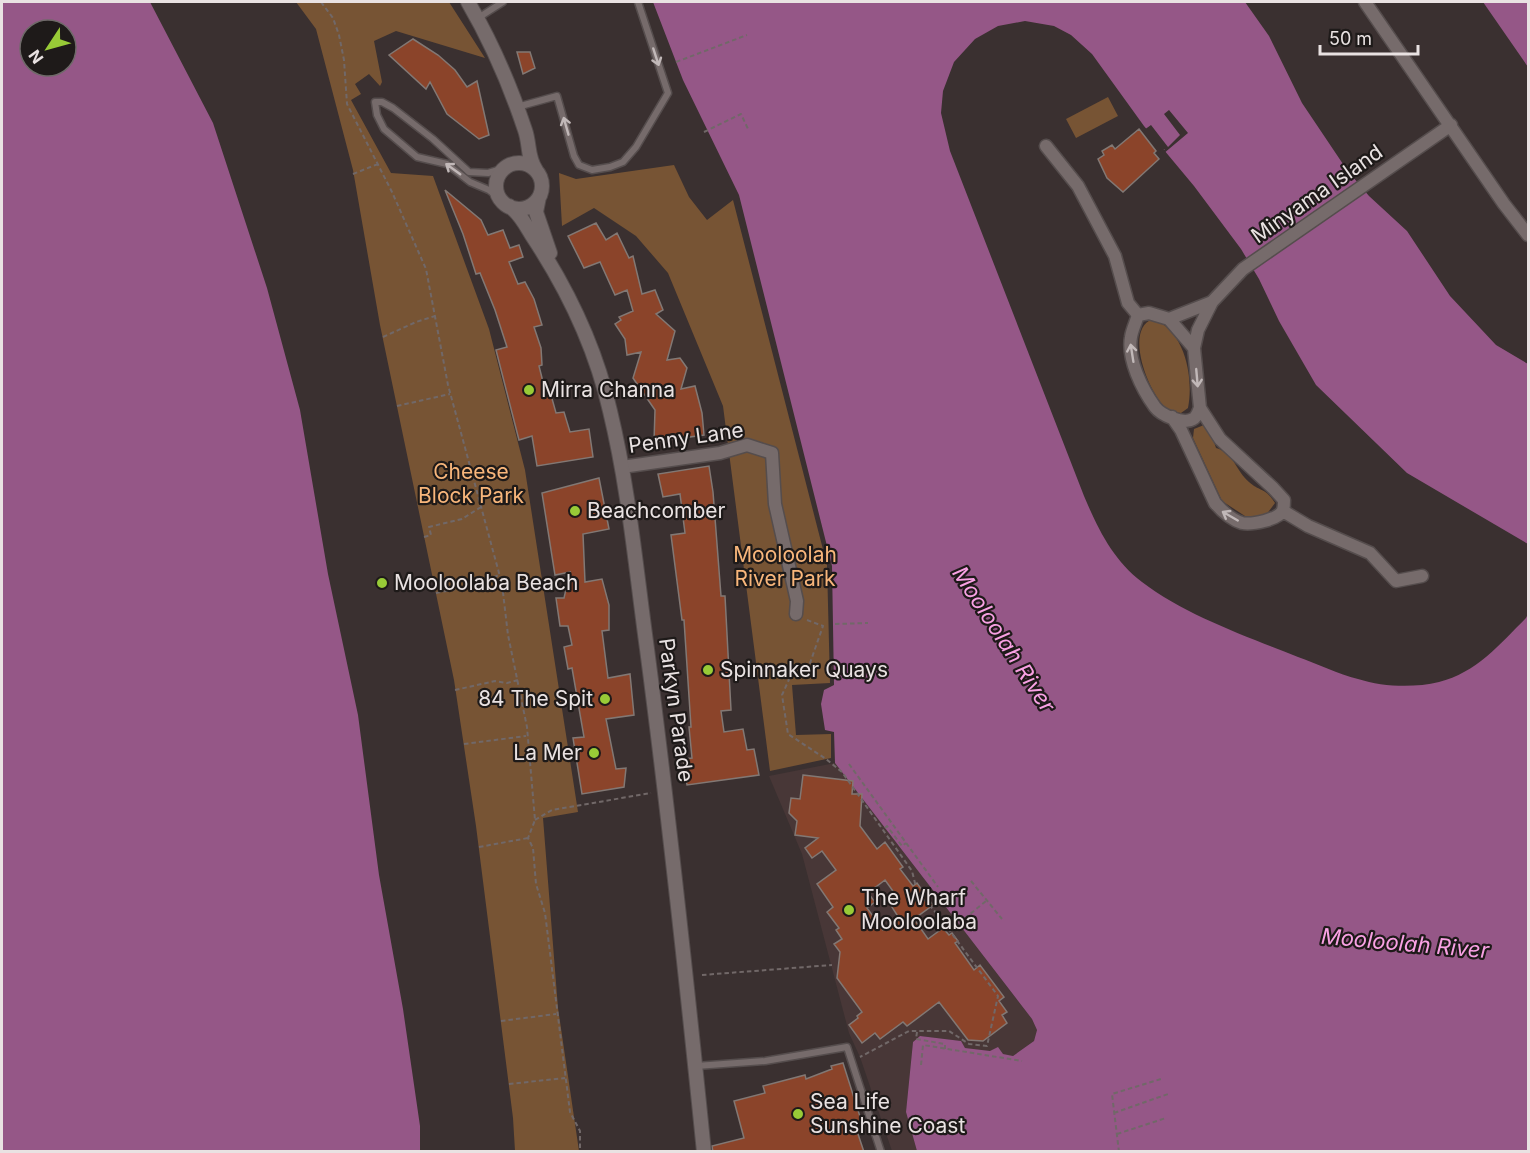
<svg xmlns="http://www.w3.org/2000/svg" width="1530" height="1153" viewBox="0 0 1530 1153" font-family="Inter,sans-serif">
	<style>
		.built { fill: #483737 }
		.green { fill: #775434 }
		.water { fill: #955787; fill-rule: evenodd }
		.pier { fill: #3a3030 }
		.building { fill: #8b442a; stroke: #827874; stroke-width: 1.5; fill-rule: evenodd }
		.lines { fill: none; stroke-linecap: round; stroke-linejoin: round }
		.service-casing { stroke: #554d4d; stroke-width: 9 }
		.minor-casing { stroke: #554d4d; stroke-width: 15 }
		.tertiary-casing { stroke: #554d4d; stroke-width: 16 }
		.path { stroke: #716868; stroke-width: 2; stroke-dasharray: 4.5 3; stroke-linecap: butt }
		.service { stroke: #766b6b; stroke-width: 6 }
		.minor { stroke: #766b6b; stroke-width: 12 }
		.tertiary { stroke: #766b6b; stroke-width: 14 }
		.oneway { stroke: #c1b8b8 }
		.poi-dot { fill: #98cb37; stroke: #1e1a19; stroke-width: 2 }
		.labels { text-anchor: middle; stroke-width: 4.5; stroke-linejoin: round; paint-order: stroke }
		.street-label { font-size: 21px; fill: #e9e2e2; stroke: #1e1a19 }
		.poi-label { font-size: 21px; fill: #e9e2e2; stroke: #1e1a19; text-anchor: start }
		.park-label { font-size: 21px; fill: #f8b67b; stroke: #1e1a19 }
		.water-label { font-size: 22px; font-style: italic; fill: #f9a1e4; stroke: #1e1a19 }
	</style>
	<rect width="100%" height="100%" fill="#3a3030"/>
	<path class="built" d="M835 763 1032 1019 1037 1030 1034 1041 1013 1056 965 1048 960 1041 920 1036 913 1042 906 1112 917 1151H892L860 1057 849 1033 802 854 769 776Z"/>
	<path class="green" d="M296 2H449L485 58 396 31 374 41 382 82 380 86 369 74 355 84 361 94 351 100 391 173 433 176 489 329 525 470 578 812 543 818 558 1008 579 1151H515L513 1118 476 826 454 680 380 325 353 170 316 29Z
		M1108 97 1118 116 1076 138 1066 119Z
		M674 165 689 197 707 220 733 200 827 565 830 683 792 685 796 735 831 734V758L770 771 723 406 668 273 636 236 594 208 562 226 559 173 576 179Z
		M1153 319C1185 330 1194 378 1188 408L1181 413C1176 412 1171 412 1167 409 1149 395 1123 329 1153 319Z
		M1204 425 1211 433 1216 448C1234 453 1236 471 1249 482 1260 492 1265 487 1275 503L1266 515 1248 518 1222 501 1193 438 1194 429Z"/>
	<path class="water" d="M2 2H150L213 123 267 288 300 410 328 574 358 715 379 875 403 1009 420 1126V1151H2ZM30 30H66V66H30Z
		M653 2H1245L1269 36 1302 103 1347 170 1369 196 1407 231 1450 296 1496 345 1528 364V544L1407 473 1316 385 1279 321 1259 279 1241 249 1194 186 1144 126 1092 54 1071 35 1054 26 1025 21 998 26 975 39 954 62 943 91 941 113 950 151 1084 496C1098 529 1113 560 1142 582 1185 615 1248 637 1298 657 1318 664 1338 674 1358 679 1383 687 1414 688 1439 682 1476 673 1500 644 1526 618L1528 614V1151H917L906 1112 913 1042 920 1036 961 1041 965 1048 990 1051 998 1047 1003 1054 1013 1056 1034 1041 1037 1030 1032 1019 835 763 834 732 825 730 821 704 824 690 834 685 832 566 739 195 683 80Z
		M1483 2H1528V67Z"/>
	<path class="pier" d="M1169 110 1188 133 1163 154 1162 152 1165 149 1161 151 1144 130 1151 125 1168 147 1180 135 1164 114Z"/>
	<path class="building" d="M413 39 438 55 455 70 467 87 477 81 489 135 479 139 447 114 430 82 426 89 389 55Z
		M517 52H530L535 68 523 74Z
		M1139 129 1156 151 1154 153 1159 159 1123 192 1107 178 1098 159 1104 155 1102 151 1112 145 1115 149Z
		M445 190 481 220 488 235 503 230 510 248 519 245 523 257 509 262 518 284 525 282 534 299 542 325 534 327 541 348 542 365 539 366 544 386 553 391 551 395 556 413 564 412 570 432 589 429 593 457 537 466 532 436 519 440 496 350 507 347 495 310 480 273 476 274 463 234Z
		M596 223 606 240 617 233 629 258 633 256 642 294 655 290 663 310 656 314 675 331 667 360 680 358 687 368 681 389 695 386 702 413 704 435 654 442 655 410 633 378 641 352 627 355 625 339 615 324 621 320 619 317 633 311 627 290 615 295 600 262 584 268 568 236Z
		M709 466 713 492 721 596H725L731 710 721 711 724 732 743 729 747 750 754 749 759 775 687 785 683 759 692 758 689 727H691L684 620H682L671 535 685 533 680 494 663 497 658 474Z
		M599 478 609 529 583 534 585 582 602 579 609 605V630L602 631 608 678 630 674 634 715 606 719 616 769 626 768 624 787 582 794 573 738 584 737 572 668 568 669 564 647 572 645 568 626H560L556 598H564L570 572 555 575 542 493Z
		M803 775 853 781 852 794H862L860 826 877 849 885 842 903 867 900 869 913 886 917 883 933 905 914 919 928 939 943 928 949 935 952 933 958 941 955 943 974 970 980 965 1004 997 999 1001 1007 1012 1002 1015 1007 1023 983 1041 968 1040 939 1002 907 1026 903 1022 880 1039 875 1033 862 1043 849 1025 858 1018 857 1016 862 1012 837 978 840 952 834 944 842 939 836 930 839 928 827 912 833 907 817 884 836 870 822 851 812 858 805 848 818 838 795 835 797 821 789 813 791 798 800 799ZM885 880 898 898 890 904 899 918 883 930 867 908 875 902 868 893Z
		M843 1063 863 1126 856 1128 864 1152H713L712 1146 744 1138 734 1101 765 1093 763 1086 805 1075 806 1079 832 1069 831 1066Z"/>
	<g class="lines">
		<g class="service-casing">
			<path id="service" d="M478 18 503 2
				M517 107 557 96 574 156 579 165 592 170 610 167 623 162 636 147 668 93 638 2
				M502 200 489 190 470 182 447 164 417 157 384 129 377 115 375 102H382L393 108 433 139 469 172 488 173 505 168
				M696 1066 765 1061 847 1047 881 1152"/>
		</g>
		<g class="minor-casing">
			<path id="minor" d="M1365 2 1504 204 1528 235
				M1046 146 1078 186 1115 256 1128 303 1138 315
				M1138 315C1136 322 1132 330 1131 337 1127 359 1142 389 1155 407 1161 415 1183 425 1193 419 1197 417 1198 412 1200 408
				M1138 315 1149 313 1169 319 1212 302
				M1169 319 1194 348
				M1172 417 1181 430 1215 503C1221 510 1232 520 1242 523 1251 525 1279 520 1283 510 1284 507 1284 504 1284 500L1273 488 1220 439 1200 408 1194 348 1198 330 1212 302 1243 269 1451 125
				M622 467 720 453 747 445 772 453 775 504 797 601 796 614
				M1283 511 1308 526 1370 553 1396 581 1422 576"/>
		</g>
		<g class="tertiary-casing">
			<path id="tertiary" d="M468 2C492 43 510 85 525 130 530 144 527 157 536 170
				M496 186a23 23 0 1 1 46 0a23 23 0 1 1-46 0Z
				M539 197 536 212 550 253
				M509 206C520 213 526 226 533 237 568 290 596 349 610 411 629 489 636 570 647 649 669 816 687 984 704 1152"/>
		</g>
		<path class="path" d="M321 2 333 18 339 35 344 60 347 104 392 192 426 269 448 385 502 584 508 635 527 727 535 820 528 838 533 848 536 884 545 913 570 1112 580 1131V1152
			M676 62 747 35
			M704 132 741 114 749 131
			M353 174 378 164
			M383 337 416 322 435 316
			M397 406 450 394
			M424 537 431 535 429 527 462 519 481 507
			M436 593 472 586 499 575
			M807 620 823 626 809 666 791 675 782 695 788 734 826 759 842 772 912 871 917 891 938 915 998 996 987 1046 969 1044 949 1031H909L860 1057
			M835 624 868 623
			M455 690 495 681 507 683 518 680
			M464 744 526 736
			M849 764 938 887
			M535 820 552 810 651 793
			M885 828 887 826 902 846 906 843
			M479 847 528 838
			M971 881 1002 919
			M959 923 986 901
			M702 975 832 965
			M501 1021 556 1014
			M917 1032 916 1039 945 1044V1049
			M921 1065 923 1045 1022 1061
			M509 1084 565 1078
			M1114 1113 1168 1094
			M1117 1134 1166 1118
			M1119 1152 1112 1094 1161 1079"/>
		<use href="#service" class="service"/>
		<use href="#minor" class="minor"/>
		<use href="#tertiary" class="tertiary"/>
	</g>
	<defs><path id="oneway-shaft" d="M-6 0H5M1.5-3L5.5 0L1.5 3" fill="none" stroke-width="1.6" stroke-linecap="round" stroke-linejoin="round" transform="scale(1.5)"/></defs>
	<g class="oneway">
		<use href="#oneway-shaft" transform="translate(656 57) rotate(72)"/>
		<use href="#oneway-shaft" transform="translate(566 126) rotate(-106)"/>
		<use href="#oneway-shaft" transform="translate(453 169) rotate(-144)"/>
		<use href="#oneway-shaft" transform="translate(1132 353) rotate(-99)"/>
		<use href="#oneway-shaft" transform="translate(1197 378) rotate(85)"/>
		<use href="#oneway-shaft" transform="translate(1230 516) rotate(-150)"/>
	</g>
	<g class="poi-dot">
		<circle cx="529" cy="390" r="6"/>
		<circle cx="575" cy="511" r="6"/>
		<circle cx="382" cy="583" r="6"/>
		<circle cx="708" cy="670" r="6"/>
		<circle cx="605" cy="699" r="6"/>
		<circle cx="594" cy="753" r="6"/>
		<circle cx="849" cy="910" r="6"/>
		<circle cx="798" cy="1114" r="6"/>
	</g>
	<g class="labels">
		<g class="street-label">
			<text transform="translate(1317 194) rotate(-35)" y="7">Minyama Island</text>
			<text transform="translate(686 438) rotate(-8)" y="7">Penny Lane</text>
			<text transform="translate(676 710) rotate(82)" y="7">Parkyn Parade</text>
		</g>
		<g class="poi-label">
			<text x="541" y="397">Mirra Channa</text>
			<text x="587" y="518">Beachcomber</text>
			<text x="394" y="590">Mooloolaba Beach</text>
			<text x="720" y="677">Spinnaker Quays</text>
			<text x="593" y="706" text-anchor="end">84 The Spit</text>
			<text x="582" y="760" text-anchor="end">La Mer</text>
			<text x="861" y="905">The Wharf<tspan x="861" dy="24">Mooloolaba</tspan></text>
			<text x="810" y="1109">Sea Life<tspan x="810" dy="24">Sunshine Coast</tspan></text>
		</g>
		<g class="park-label">
			<text x="471" y="479">Cheese<tspan x="471" dy="24">Block Park</tspan></text>
			<text x="785" y="562">Mooloolah<tspan x="785" dy="24">River Park</tspan></text>
		</g>
		<g class="water-label">
			<text transform="translate(1004 639) rotate(57)" y="8">Mooloolah River</text>
			<text transform="translate(1405 943) rotate(5)" y="8">Mooloolah River</text>
		</g>
	</g>
	<rect width="1530" height="1153" fill="none" stroke="#e9e2e2" stroke-width="6"/>
	<g transform="translate(48 48) rotate(234)"><circle r="28" fill="#1e1a19" stroke="#6f6a69" stroke-width="1.5"/>
	<path d="M0-4.5L10 22L0 15L-10 22Z" fill="#98cb37"/>
	<text y="-9" font-size="16" font-weight="bold" text-anchor="middle" fill="#e9e2e2">N</text>
	</g>
	<path d="M1320 45v9h98v-9" fill="none" stroke="#e9e2e2" stroke-width="3"/>
	<text x="1329" y="45" font-size="18" fill="#e9e2e2" stroke="#1e1a19" stroke-width="4.5" paint-order="stroke">50 m</text>
</svg>
